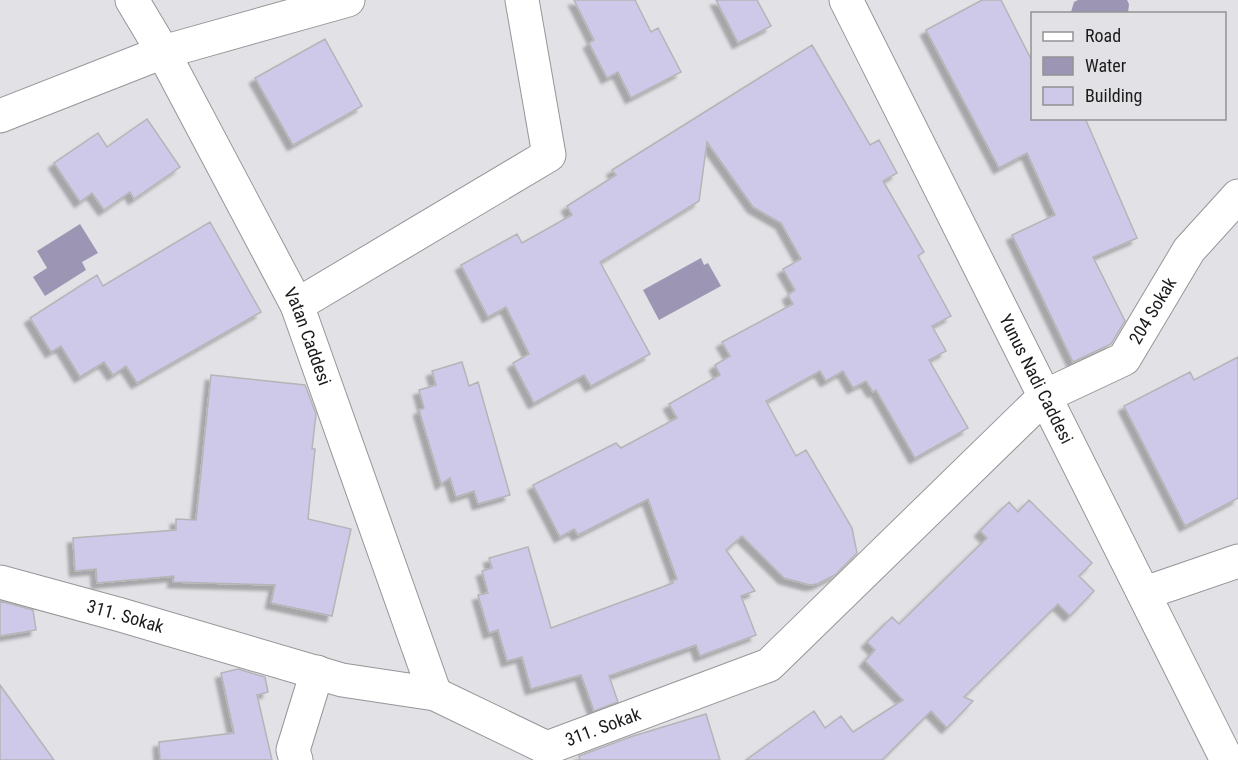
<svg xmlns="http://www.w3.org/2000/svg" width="1238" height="760" viewBox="0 0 1238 760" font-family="'Roboto Condensed',sans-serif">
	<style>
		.water { fill: #9c96b4 }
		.building { fill: #cfc9e9; stroke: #b5b4b7; stroke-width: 1.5; filter: url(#shadow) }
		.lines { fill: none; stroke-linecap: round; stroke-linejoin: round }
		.minor-casing { stroke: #969598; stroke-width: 35 }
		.minor { stroke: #fff; stroke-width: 33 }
		.labels { text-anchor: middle; stroke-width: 4.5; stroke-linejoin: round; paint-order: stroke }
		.street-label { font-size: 18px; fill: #1b1b1c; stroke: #e2e1e5 }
	</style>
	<defs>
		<filter id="shadow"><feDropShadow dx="-5.5" dy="5.5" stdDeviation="1.5" flood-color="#0004"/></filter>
	</defs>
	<rect width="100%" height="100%" fill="#e2e1e5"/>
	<path class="water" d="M1078 0H1127L1129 4 1128 13H1072L1071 12 1074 2Z
		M80 224 98 253 82 262 86 270 45 296 33 277 47 268 37 251Z
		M701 258 704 265 708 263 721 286 659 320 643 290Z"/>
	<path class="building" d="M574 0H635L651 32 658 28 681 72 631 98 618 72 607 78 589 43 594 40Z
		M716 0H757L771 26 738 43Z
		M982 0H1001L1032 61V118H1085L1137 238 1093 257 1125 321 1111 344 1073 362 1012 235 1055 215 1027 153 999 168 926 30Z
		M325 39 362 106 293 145 255 78Z
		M812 45 870 145 879 140 897 173 883 181 924 252 918 256 951 316 932 326 946 351 929 360 968 428 915 458 876 390 873 392 866 381 853 388 843 371 826 381 820 371 766 401 796 456 806 450 852 528 857 553 835 575 817 584 810 585 784 578 742 536 726 550 755 591 741 596 756 635 700 656 696 645 609 676 618 702 594 711 581 675 531 689 522 657 507 661 498 630 489 633 478 595 488 593 482 571 492 568 489 558 528 547 551 628 673 583 672 581 677 579 648 499 578 535 574 529 560 537 533 485 616 443 621 448 677 418 669 404 720 375 715 365 730 356 722 342 793 304 788 295 795 290 783 269 801 259 781 223 753 207 707 142 699 201 600 262 650 354 591 386 584 375 534 403 513 363 529 354 506 307 488 317 461 265 517 234 522 243 572 215 567 206 616 175 612 170Z
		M147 119 180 167 134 199 130 192 104 210 92 193 80 202 54 163 98 133 107 147Z
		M210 222 261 312 137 383 126 366 113 375 104 362 80 377 61 346 51 352 30 318 97 275 103 286Z
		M1238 357V498L1185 526 1124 406 1190 372 1194 380Z
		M462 362 469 386 478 382 510 495 478 504 474 491 456 497 450 478 441 484 419 410 424 408 419 390 436 385 432 371Z
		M211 375 305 385 316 414 312 449H315L308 519 351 529 332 616 271 603 275 585 173 582 174 576 97 583 96 569 75 571 73 538 176 530V519L196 520Z
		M1029 500 1092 563 1079 576 1094 591 1070 616 1058 604 964 697 973 701 947 728 931 711 882 760H746L814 711 825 728 841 716 853 732 903 700 865 661 875 650 867 642 892 617 899 624 987 538 980 531 1009 502 1018 512Z
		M0 601 33 610 36 630 0 636Z
		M238 669 265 677 268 692 257 695 272 760H160L159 742 234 733 221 673Z
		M0 685 54 760H0Z
		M706 714 720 760H580L579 756 630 737Z"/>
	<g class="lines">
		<g class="minor-casing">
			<g id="minor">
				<path id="s1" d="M132 0 163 52 297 305 435 694"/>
				<path id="s2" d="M846 0 1227 760"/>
				<path d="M0 116 163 52 348 0"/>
				<path d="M297 305 549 155 522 0"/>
				<path id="s3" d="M0 582 121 615 342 680 435 694 547 748 769 665 1045 396 1124 359 1189 250 1238 196"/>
				<path d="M1145 593 1238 561"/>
				<path d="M296 760 293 750 317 672"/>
			</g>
		</g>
		<use href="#minor" class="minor"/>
	</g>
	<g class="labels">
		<g class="street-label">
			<text dy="6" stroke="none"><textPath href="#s3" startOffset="1340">204 Sokak</textPath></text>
			<text dy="6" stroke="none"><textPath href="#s1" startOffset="380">Vatan Caddesi</textPath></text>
			<text dy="6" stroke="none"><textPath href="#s2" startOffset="424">Yunus Nadi Caddesi</textPath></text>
			<text dy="6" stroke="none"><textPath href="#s3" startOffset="130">311. Sokak</textPath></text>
			<text dy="6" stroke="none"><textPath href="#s3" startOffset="634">311. Sokak</textPath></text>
		</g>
	</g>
	<rect x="1031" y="12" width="195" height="108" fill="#e2e1e5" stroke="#929295" stroke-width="1.5"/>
	<rect x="1043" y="32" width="30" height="9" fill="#ffffff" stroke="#929295" stroke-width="1.5"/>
	<text x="1085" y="42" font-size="18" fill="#1b1b1c">Road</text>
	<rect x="1043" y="57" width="30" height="18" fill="#9c96b4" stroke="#929295" stroke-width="1.5"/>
	<text x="1085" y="72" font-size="18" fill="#1b1b1c">Water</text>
	<rect x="1043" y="87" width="30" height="18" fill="#cfc9e9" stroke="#929295" stroke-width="1.5"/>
	<text x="1085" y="102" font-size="18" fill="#1b1b1c">Building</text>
</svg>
